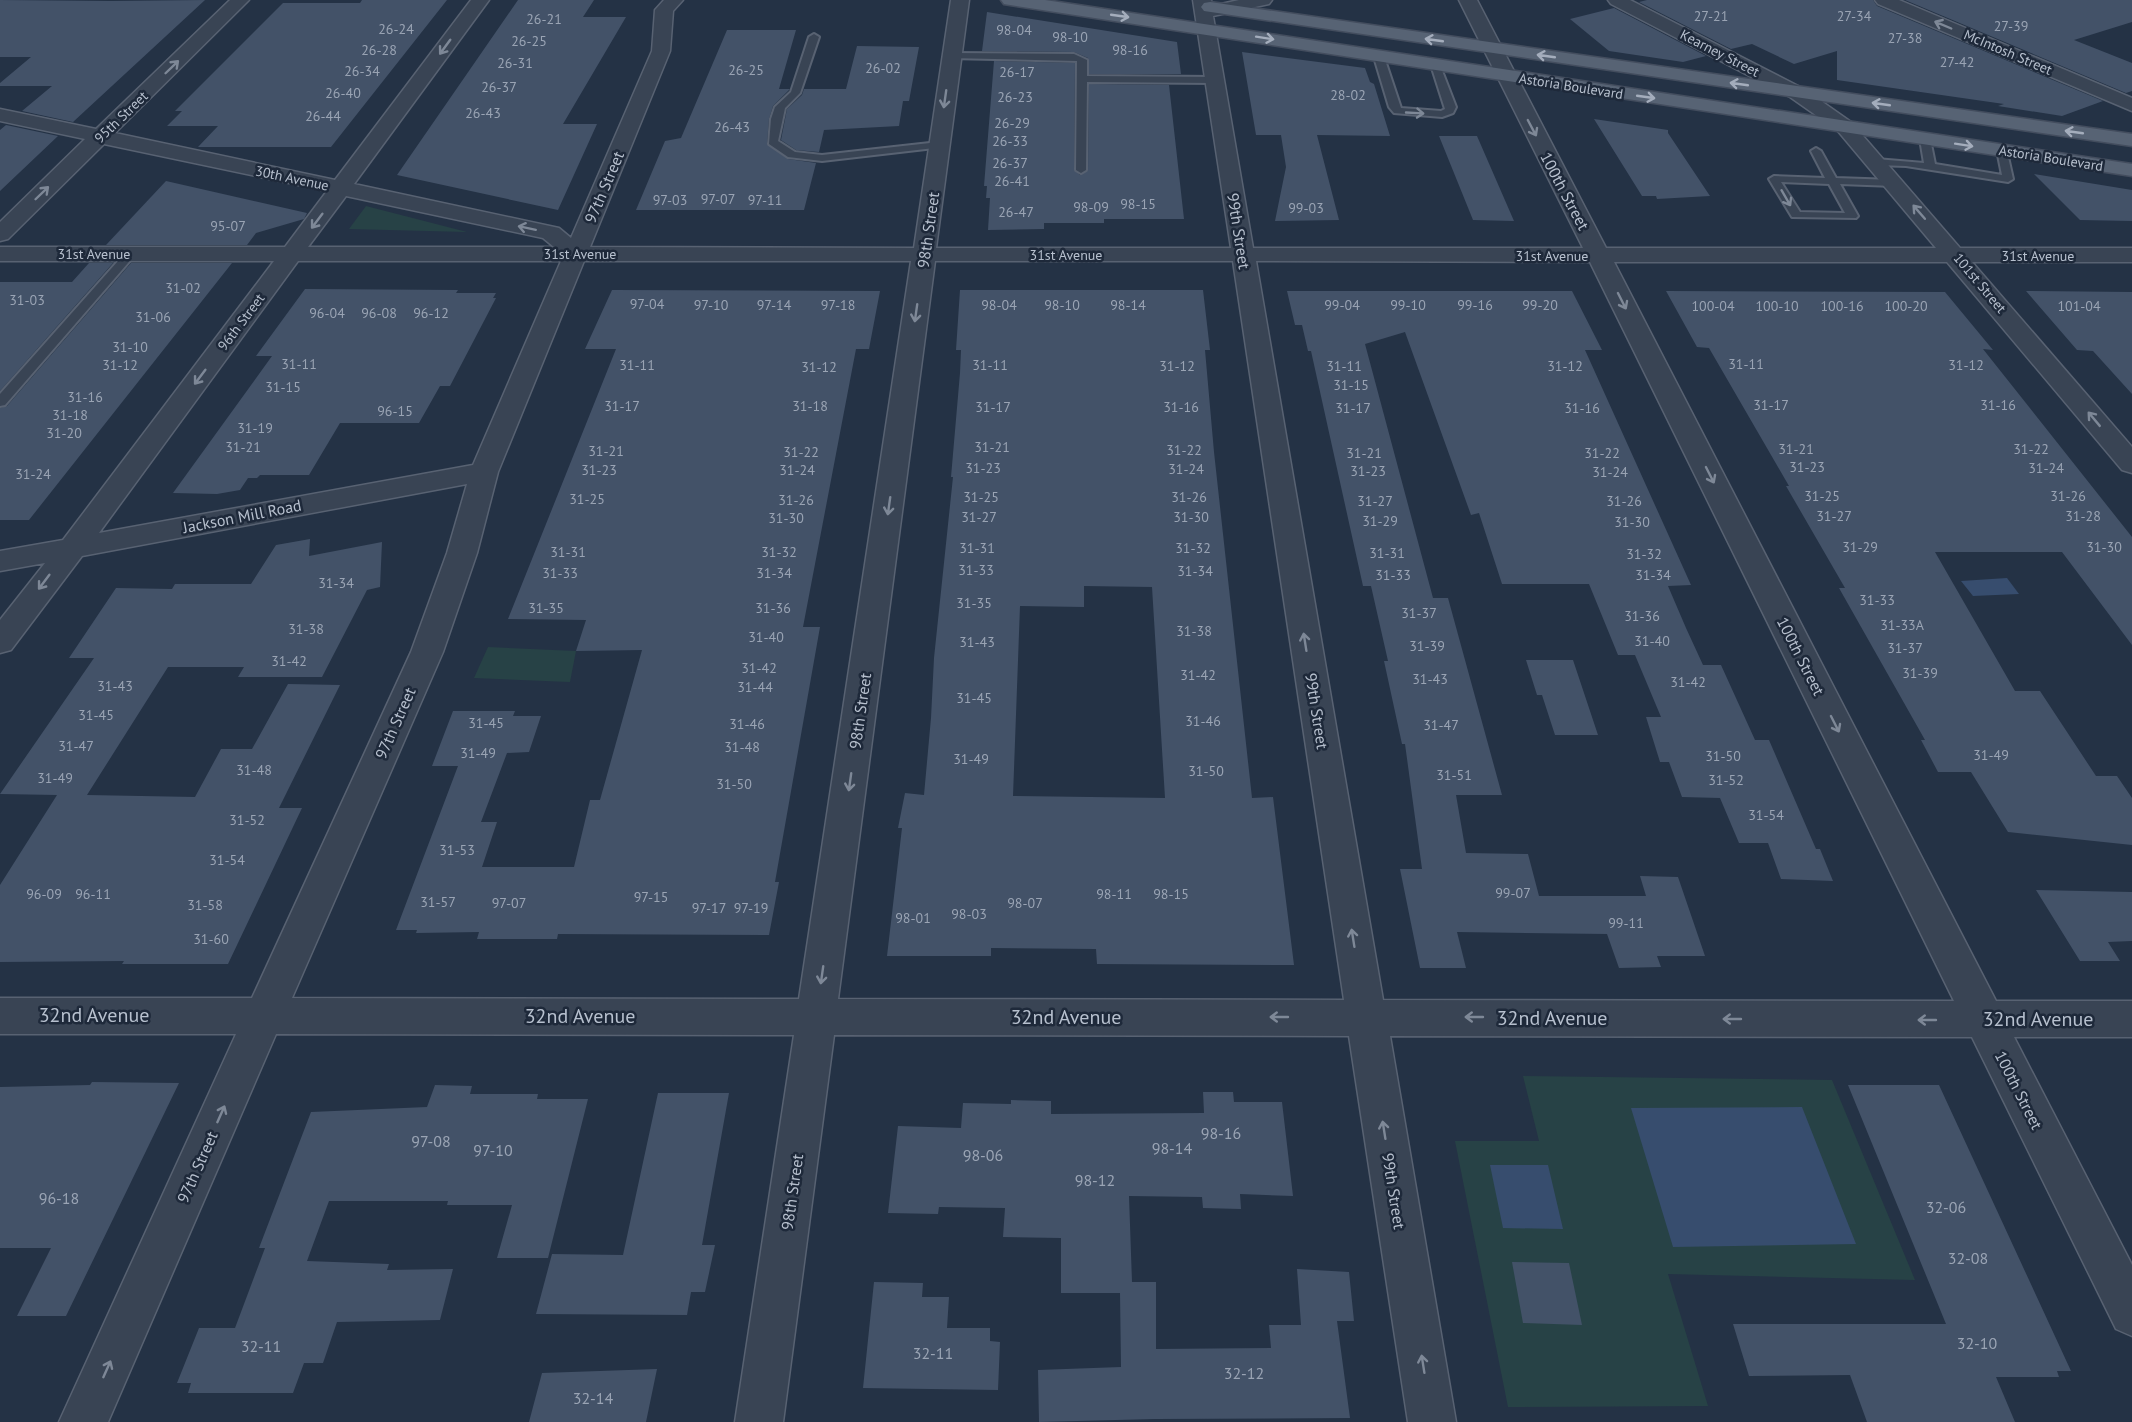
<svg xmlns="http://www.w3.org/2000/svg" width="2132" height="1422" viewBox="0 0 2132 1422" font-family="'PT Sans',sans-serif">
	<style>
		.green { fill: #274246 }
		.water { fill: #374d6e }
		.building { fill: #435268; fill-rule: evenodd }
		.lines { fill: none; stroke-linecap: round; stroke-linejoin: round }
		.service-casing { stroke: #586272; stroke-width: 4 }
		.minor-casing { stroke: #586272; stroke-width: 3 }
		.primary-casing { stroke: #434d5e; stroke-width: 3 }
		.service { fill: #394454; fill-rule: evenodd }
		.minor { fill: #394454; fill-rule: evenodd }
		.primary { fill: #576374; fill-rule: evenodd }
		.oneway { stroke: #a4adbc }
		.oneway2 { stroke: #7e8897 }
		.labels { text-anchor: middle; stroke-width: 5; stroke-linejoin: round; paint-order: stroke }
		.number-label { font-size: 14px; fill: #9aa4b4 }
		.far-street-label { font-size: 14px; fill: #b7c0ce; stroke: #1e293a }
		.street-label { font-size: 16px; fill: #b7c0ce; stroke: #1e293a }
		.near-number-label { font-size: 16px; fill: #9aa4b4 }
		.near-street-label { font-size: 20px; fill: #b7c0ce; stroke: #1e293a }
	</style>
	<rect width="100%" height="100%" fill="#243245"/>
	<path class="green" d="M366 206 467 232 349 229Z
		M488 647 576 651 570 682 474 678Z
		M1523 1076 1832 1080 1915 1280 1668 1274 1708 1406 1508 1407 1455 1141H1539Z"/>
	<path class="water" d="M2007 578 2019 594 1973 596 1961 581Z
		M1802 1107 1856 1244 1673 1247 1631 1108Z
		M1490 1165H1548L1563 1229 1503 1228Z"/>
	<path class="building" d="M0 0 111 1 205 0 73 122 22 111 52 86H0V83L31 57H0Z
		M362 0H447L331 147H198L218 126H167L182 111H175L283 3H360Z
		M518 0H594L583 17H626L563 124H597L558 210 397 175Z
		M1647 0H1873L1877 6 2103 101 2062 116 1998 106 2004 104 1837 80V51L1794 64 1752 44 1731 49 1639 2Z
		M1905 0H2132V22L2074 40 2132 63V91L2126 93Z
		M1614 8 1706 56 1683 62 1609 51 1570 19Z
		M987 12 1177 42 1181 74H1089L1088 58 1074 52 982 51Z
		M727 30H796L779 89H790L773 106 769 119 767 144 788 159 816 163 804 210H636L665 141 681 138Z
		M857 46 919 47 909 101H903L899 126 824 130 819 152 796 150 781 140 787 109 802 95 804 89H846Z
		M1242 52 1365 68 1370 82 1374 84 1390 136 1317 135 1339 220 1275 221 1286 167 1281 135H1256Z
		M994 61 1075 63 1074 170 1080 175 1088 170 1089 84 1169 85 1184 219H1104V223H1044V229L988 230 990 198H986L987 186H984Z
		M1594 119 1668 130V133L1710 196 1657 199 1656 196H1642Z
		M6 125 58 136 0 191V130Z
		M1439 136H1477L1514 221 1473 220Z
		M2034 174 2132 190V221L2080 220Z
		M166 181 307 213 304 219 256 233 247 245H106Z
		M89 263H113L0 391V282H72Z
		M131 263H232L29 520H0V408L7 406Z
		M305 289 458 290 456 293H496L493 298H496L450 386H440L419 423H340L309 475H260L257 478H248L240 490 217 494 173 493 272 356H256Z
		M612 290 880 291 869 349H856L803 627H820L775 882H779L769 935 558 934 557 939H477L479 932 416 933 417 930H396L458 766H432L453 711H515L513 716H541L529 752 507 753 481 822H497L482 867H574L590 800H600L642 650 576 651 586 620 508 619 616 349H585Z
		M960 290H1203L1210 350H1205L1214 452 1252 798 1273 797 1294 965 1097 964 1096 949 991 948V956H887L902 828H898L905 793 924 795 931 718 934 658 953 477H951L960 373 961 350H956ZM1084 586 1152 587 1165 798 1013 796 1020 606 1084 607Z
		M1287 291H1572L1602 350H1585L1691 585 1668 586 1686 628 1703 665H1721L1755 740H1769L1816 849H1820L1833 881 1781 879 1768 843H1739L1720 798 1682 797 1669 762H1660L1646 717H1661L1635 655H1618L1589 584H1502L1479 513 1471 515 1405 332 1365 344 1433 598H1448L1502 795H1456L1466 853 1528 854 1539 896H1646L1640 876 1678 877 1705 956H1657L1661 967 1619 968 1607 934 1457 932 1466 968H1420L1400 869H1422L1405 744H1402L1384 661H1388L1371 586H1363L1311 351H1308L1302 325H1295Z
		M1666 291 1945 292 1993 350 1983 349 2132 537V645L2062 552H1935L2015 691H2040L2096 776H2117L2132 798V845L2008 832 1971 772H1938L1921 740H1925L1839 588H1845L1786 486H1789L1709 348 1697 347Z
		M2026 291 2132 292V394L2093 351 2077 350Z
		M310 539 309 556 382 542 380 587 367 590 322 677H238L244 667H168L87 795 195 797 221 749H252L288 684 340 685 279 808H302L228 964H122L124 961 0 962V885L57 795 0 794 94 658H69L116 588 172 589 175 584H251L276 545Z
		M1526 660H1573L1598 735H1555L1542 695H1537Z
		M2036 890 2132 892V941L2108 942 2120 961H2080Z
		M92 1082 179 1083 66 1316H17L51 1248H0V1087L90 1085Z
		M435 1085 472 1086 470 1094H538L537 1099H588L548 1258H497L512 1205H447L448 1201H329L307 1261 389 1264 387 1270 453 1269 440 1320 337 1322 323 1363H304L293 1393H188L191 1383H177L199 1328H235L265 1248H259L311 1112 427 1107Z
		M1848 1085H1939L2071 1371H2057L2059 1377H1996L2015 1422H1867L1850 1375 1749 1376 1733 1324H1946Z
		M1203 1092H1233L1234 1102H1282L1293 1196 1240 1194 1241 1209 1203 1208 1202 1197 1129 1196 1132 1282H1156V1349L1271 1348 1269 1325H1301L1297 1269 1349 1272 1354 1321H1337L1350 1418 1155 1419 1039 1422 1038 1370 1121 1367 1120 1293H1061V1238L1003 1237 1005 1208 939 1207 938 1214 888 1213 898 1126 961 1128 963 1103 1011 1104V1100L1051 1101V1114L1204 1113Z
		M658 1093H729L702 1245H715L705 1292H691L687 1315 536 1314 552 1254 623 1255Z
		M1512 1262 1569 1263 1582 1325 1523 1323Z
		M874 1282 923 1283 922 1297H949L947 1328H990V1341L1000 1342 998 1390 863 1388Z
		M657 1369 646 1422H529L542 1373Z"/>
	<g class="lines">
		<g class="service-casing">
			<path id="service" d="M814 34 819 37 800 93 785 108 778 141 795 152 822 155 939 142 943 143V147L822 161 788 157 769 144 771 119 775 107 791 92 809 37Z
				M952 53 1074 54 1087 60V76L1215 77 1220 80 1215 83 1087 82 1086 170 1081 173 1076 170 1077 61 949 58 947 56Z
				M1379 54 1384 57 1401 108 1441 111 1445 109 1431 65 1439 63 1456 107 1453 113 1442 117 1394 113 1389 107 1374 57Z
				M1925 136 1930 139 1935 164 2002 175 1997 150 2006 148 2013 179 2008 182 1906 166 1876 165 1871 162 1876 159 1924 163 1920 139Z
				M1816 148 1821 151 1836 178 1894 180 1899 183 1894 186 1840 184 1858 216 1856 218 1792 217 1769 179 1774 176 1825 178 1811 151ZM1781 182 1829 184 1845 213 1800 212Z
				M130 251 134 252V256L5 405 0 406V394L126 252Z"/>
		</g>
		<g class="minor-casing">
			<path id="minor" d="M230 0H249L115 133 335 180 471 0H489L354 184 559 228 571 238 652 51 655 10 664 0H683L673 11 670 51 590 247 914 248 951 0H969L936 248H1231L1193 0H1211L1212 6 1239 0H1272L1269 4 1213 16 1253 248H1583L1459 0H1477L1606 248H1936L1837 130 1790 97 1611 4 1608 0H1630L1804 89 1851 122 1960 248H2132V262H1972L2132 447V473L2122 470 1947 262H1614L1996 1001H2132V1037H2014L2132 1265V1336L2116 1329 1972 1037 1390 1036 1456 1422H1408L1349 1036 834 1035 783 1422H735L794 1035 276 1034 108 1422H59L236 1034H0V998H252L411 652 447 553 467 484 82 556 11 650 0 653V620L45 563 0 571V551L63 540 274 261H0V247H285L327 191 104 144 8 239 0 241V222L85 139 0 121V109L96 129ZM346 196 543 238 554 247H308ZM298 261H561L473 465 99 533ZM584 261H911L799 999 292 998 443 652 477 553 498 472ZM935 261H1233L1344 1000 838 999ZM1256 261 1590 262 1954 1001 1383 1000Z
				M1875 0H1899L2132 98V111L1878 4Z"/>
		</g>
		<g class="primary-casing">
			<path id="primary" d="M1001 0H1045L2132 164V176L1010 5 1004 4Z
				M1210 2 2132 134V146L1204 11 1201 7 1204 3Z"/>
		</g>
		<use href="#service" class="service"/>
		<use href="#minor" class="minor"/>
		<use href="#primary" class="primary"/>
	</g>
	<defs><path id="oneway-shaft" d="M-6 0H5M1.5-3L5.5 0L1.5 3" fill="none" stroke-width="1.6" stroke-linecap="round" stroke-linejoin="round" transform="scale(1.5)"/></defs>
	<g class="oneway">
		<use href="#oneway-shaft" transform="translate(1120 16) rotate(8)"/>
		<use href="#oneway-shaft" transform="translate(1265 38) rotate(9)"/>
		<use href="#oneway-shaft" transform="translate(1434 40) rotate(-172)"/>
		<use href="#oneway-shaft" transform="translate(1546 56) rotate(-172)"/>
		<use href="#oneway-shaft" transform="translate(1739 84) rotate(-172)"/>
		<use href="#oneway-shaft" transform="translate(1646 97) rotate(8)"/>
		<use href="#oneway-shaft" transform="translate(1881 104) rotate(-172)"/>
		<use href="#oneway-shaft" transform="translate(2074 132) rotate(-172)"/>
		<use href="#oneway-shaft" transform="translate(1964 145) rotate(9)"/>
	</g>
	<g class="oneway2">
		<use href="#oneway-shaft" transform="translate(1943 25) rotate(-157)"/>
		<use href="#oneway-shaft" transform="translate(445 47) rotate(126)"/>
		<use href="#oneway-shaft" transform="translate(172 67) rotate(-44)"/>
		<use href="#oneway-shaft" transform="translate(945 99) rotate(98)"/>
		<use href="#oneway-shaft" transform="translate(1415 113) rotate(3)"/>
		<use href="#oneway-shaft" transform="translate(1532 128) rotate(62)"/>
		<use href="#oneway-shaft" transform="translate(42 193) rotate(-44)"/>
		<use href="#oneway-shaft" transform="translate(1786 198) rotate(60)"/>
		<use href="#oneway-shaft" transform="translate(1919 212) rotate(-131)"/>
		<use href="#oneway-shaft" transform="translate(317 221) rotate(127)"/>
		<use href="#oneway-shaft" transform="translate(527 228) rotate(-168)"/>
		<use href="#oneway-shaft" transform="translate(1622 301) rotate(63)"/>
		<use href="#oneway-shaft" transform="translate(916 313) rotate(98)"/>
		<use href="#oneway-shaft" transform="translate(200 377) rotate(127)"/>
		<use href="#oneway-shaft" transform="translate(2094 419) rotate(-130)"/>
		<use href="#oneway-shaft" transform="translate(1710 475) rotate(63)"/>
		<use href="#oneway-shaft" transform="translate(889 506) rotate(98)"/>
		<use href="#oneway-shaft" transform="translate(44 582) rotate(127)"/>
		<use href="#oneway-shaft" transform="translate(1305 642) rotate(-99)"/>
		<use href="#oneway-shaft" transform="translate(1835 724) rotate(63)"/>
		<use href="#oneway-shaft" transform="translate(850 782) rotate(98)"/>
		<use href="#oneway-shaft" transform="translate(1353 938) rotate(-99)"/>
		<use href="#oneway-shaft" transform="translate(822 975) rotate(98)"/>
		<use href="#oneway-shaft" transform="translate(1279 1017) rotate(180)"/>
		<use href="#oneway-shaft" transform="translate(1474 1017) rotate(-180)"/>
		<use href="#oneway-shaft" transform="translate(1732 1019) rotate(-180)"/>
		<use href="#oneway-shaft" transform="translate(1927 1020) rotate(-180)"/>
		<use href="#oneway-shaft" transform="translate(221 1114) rotate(-66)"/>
		<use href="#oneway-shaft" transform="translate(1384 1130) rotate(-99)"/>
		<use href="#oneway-shaft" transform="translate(1423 1364) rotate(-99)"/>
		<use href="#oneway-shaft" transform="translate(107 1369) rotate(-66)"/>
	</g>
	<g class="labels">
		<g class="number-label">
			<text x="1711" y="21">27-21</text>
			<text x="1854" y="21">27-34</text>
			<text x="544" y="24">26-21</text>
			<text x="2011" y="31">27-39</text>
			<text x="396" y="34">26-24</text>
			<text x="1014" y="35">98-04</text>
			<text x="1070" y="42">98-10</text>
			<text x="1905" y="43">27-38</text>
			<text x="529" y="46">26-25</text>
			<text x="379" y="55">26-28</text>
			<text x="1130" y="55">98-16</text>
			<text x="1957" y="67">27-42</text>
			<text x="515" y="68">26-31</text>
			<text x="883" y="73">26-02</text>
			<text x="746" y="75">26-25</text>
			<text x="362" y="76">26-34</text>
			<text x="1017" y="77">26-17</text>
			<text x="499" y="92">26-37</text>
			<text x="343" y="98">26-40</text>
			<text x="1348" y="100">28-02</text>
			<text x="1015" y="102">26-23</text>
			<text x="483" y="118">26-43</text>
			<text x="323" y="121">26-44</text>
			<text x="1012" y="128">26-29</text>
			<text x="732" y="132">26-43</text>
			<text x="1010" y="146">26-33</text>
			<text x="1010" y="168">26-37</text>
			<text x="1012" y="186">26-41</text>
			<text x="718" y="204">97-07</text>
			<text x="670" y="205">97-03</text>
			<text x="765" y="205">97-11</text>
			<text x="1138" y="209">98-15</text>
			<text x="1091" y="212">98-09</text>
			<text x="1306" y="213">99-03</text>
			<text x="1016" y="217">26-47</text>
			<text x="228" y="231">95-07</text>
			<text x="183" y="293">31-02</text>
			<text x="27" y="305">31-03</text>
			<text x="647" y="309">97-04</text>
			<text x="711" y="310">97-10</text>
			<text x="774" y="310">97-14</text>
			<text x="838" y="310">97-18</text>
			<text x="999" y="310">98-04</text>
			<text x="1062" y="310">98-10</text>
			<text x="1128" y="310">98-14</text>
			<text x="1342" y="310">99-04</text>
			<text x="1408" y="310">99-10</text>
			<text x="1475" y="310">99-16</text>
			<text x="1540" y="310">99-20</text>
			<text x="1713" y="311">100-04</text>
			<text x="1777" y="311">100-10</text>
			<text x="1842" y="311">100-16</text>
			<text x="1906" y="311">100-20</text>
			<text x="2079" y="311">101-04</text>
			<text x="327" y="318">96-04</text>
			<text x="379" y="318">96-08</text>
			<text x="431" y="318">96-12</text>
			<text x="153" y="322">31-06</text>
			<text x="130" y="352">31-10</text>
			<text x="299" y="369">31-11</text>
			<text x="1746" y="369">31-11</text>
			<text x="120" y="370">31-12</text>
			<text x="637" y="370">31-11</text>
			<text x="990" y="370">31-11</text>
			<text x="1966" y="370">31-12</text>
			<text x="1177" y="371">31-12</text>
			<text x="1344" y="371">31-11</text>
			<text x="1565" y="371">31-12</text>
			<text x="819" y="372">31-12</text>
			<text x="1351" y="390">31-15</text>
			<text x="283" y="392">31-15</text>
			<text x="85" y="402">31-16</text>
			<text x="1771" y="410">31-17</text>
			<text x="1998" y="410">31-16</text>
			<text x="622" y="411">31-17</text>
			<text x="810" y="411">31-18</text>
			<text x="993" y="412">31-17</text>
			<text x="1181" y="412">31-16</text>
			<text x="1353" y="413">31-17</text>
			<text x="1582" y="413">31-16</text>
			<text x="395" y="416">96-15</text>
			<text x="70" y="420">31-18</text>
			<text x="255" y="433">31-19</text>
			<text x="64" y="438">31-20</text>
			<text x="243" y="452">31-21</text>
			<text x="992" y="452">31-21</text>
			<text x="1796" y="454">31-21</text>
			<text x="2031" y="454">31-22</text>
			<text x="1184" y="455">31-22</text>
			<text x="606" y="456">31-21</text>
			<text x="801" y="457">31-22</text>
			<text x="1364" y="458">31-21</text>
			<text x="1602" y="458">31-22</text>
			<text x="1807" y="472">31-23</text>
			<text x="983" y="473">31-23</text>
			<text x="2046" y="473">31-24</text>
			<text x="1186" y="474">31-24</text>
			<text x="599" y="475">31-23</text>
			<text x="797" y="475">31-24</text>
			<text x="1368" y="476">31-23</text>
			<text x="1610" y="477">31-24</text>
			<text x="33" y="479">31-24</text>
			<text x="1822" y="501">31-25</text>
			<text x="2068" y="501">31-26</text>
			<text x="981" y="502">31-25</text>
			<text x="1189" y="502">31-26</text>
			<text x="587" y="504">31-25</text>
			<text x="796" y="505">31-26</text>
			<text x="1375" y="506">31-27</text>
			<text x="1624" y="506">31-26</text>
			<text x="1834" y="521">31-27</text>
			<text x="2083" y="521">31-28</text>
			<text x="979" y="522">31-27</text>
			<text x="1191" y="522">31-30</text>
			<text x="786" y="523">31-30</text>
			<text x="1380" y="526">31-29</text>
			<text x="1632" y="527">31-30</text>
			<text x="1860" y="552">31-29</text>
			<text x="2104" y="552">31-30</text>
			<text x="977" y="553">31-31</text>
			<text x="1193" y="553">31-32</text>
			<text x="568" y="557">31-31</text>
			<text x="779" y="557">31-32</text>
			<text x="1387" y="558">31-31</text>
			<text x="1644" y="559">31-32</text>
			<text x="976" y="575">31-33</text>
			<text x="1195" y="576">31-34</text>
			<text x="560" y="578">31-33</text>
			<text x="774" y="578">31-34</text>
			<text x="1393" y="580">31-33</text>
			<text x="1653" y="580">31-34</text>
			<text x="336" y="588">31-34</text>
			<text x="1877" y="605">31-33</text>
			<text x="974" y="608">31-35</text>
			<text x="546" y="613">31-35</text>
			<text x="773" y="613">31-36</text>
			<text x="1419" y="618">31-37</text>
			<text x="1642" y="621">31-36</text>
			<text x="1902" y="630">31-33A</text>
			<text x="306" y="634">31-38</text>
			<text x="1194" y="636">31-38</text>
			<text x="766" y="642">31-40</text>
			<text x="1652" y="646">31-40</text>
			<text x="977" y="647">31-43</text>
			<text x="1427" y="651">31-39</text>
			<text x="1905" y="653">31-37</text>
			<text x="289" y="666">31-42</text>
			<text x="759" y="673">31-42</text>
			<text x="1920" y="678">31-39</text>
			<text x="1198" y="680">31-42</text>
			<text x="1430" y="684">31-43</text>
			<text x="1688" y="687">31-42</text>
			<text x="115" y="691">31-43</text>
			<text x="755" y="692">31-44</text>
			<text x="974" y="703">31-45</text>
			<text x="96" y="720">31-45</text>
			<text x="1203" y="726">31-46</text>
			<text x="486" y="728">31-45</text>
			<text x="747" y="729">31-46</text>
			<text x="1441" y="730">31-47</text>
			<text x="76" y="751">31-47</text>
			<text x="742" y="752">31-48</text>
			<text x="478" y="758">31-49</text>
			<text x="1991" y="760">31-49</text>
			<text x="1723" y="761">31-50</text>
			<text x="971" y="764">31-49</text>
			<text x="254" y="775">31-48</text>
			<text x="1206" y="776">31-50</text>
			<text x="1454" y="780">31-51</text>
			<text x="55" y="783">31-49</text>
			<text x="1726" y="785">31-52</text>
			<text x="734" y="789">31-50</text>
			<text x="1766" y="820">31-54</text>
			<text x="247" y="825">31-52</text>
			<text x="457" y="855">31-53</text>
			<text x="227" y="865">31-54</text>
			<text x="1513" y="898">99-07</text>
			<text x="44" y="899">96-09</text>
			<text x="93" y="899">96-11</text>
			<text x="1114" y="899">98-11</text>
			<text x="1171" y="899">98-15</text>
			<text x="651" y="902">97-15</text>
			<text x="438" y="907">31-57</text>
			<text x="509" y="908">97-07</text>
			<text x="1025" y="908">98-07</text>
			<text x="205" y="910">31-58</text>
			<text x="709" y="913">97-17</text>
			<text x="751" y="913">97-19</text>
			<text x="969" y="919">98-03</text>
			<text x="913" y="923">98-01</text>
			<text x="1626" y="928">99-11</text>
			<text x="211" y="944">31-60</text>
		</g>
		<g class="far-street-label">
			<text transform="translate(2008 52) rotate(23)" y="5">McIntosh Street</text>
			<text transform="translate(1720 53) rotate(27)" y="5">Kearney Street</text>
			<text transform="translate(1571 86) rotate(9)" y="5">Astoria Boulevard</text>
			<text transform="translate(121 117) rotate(-44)" y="5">95th Street</text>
			<text transform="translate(2051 158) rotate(9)" y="5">Astoria Boulevard</text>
			<text transform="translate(292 178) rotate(12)" y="5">30th Avenue</text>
			<text x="94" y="259">31st Avenue</text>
			<text x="580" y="259">31st Avenue</text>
			<text x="1066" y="260">31st Avenue</text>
			<text x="1552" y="261">31st Avenue</text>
			<text x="2038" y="261">31st Avenue</text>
			<text transform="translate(1980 283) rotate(50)" y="5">101st Street</text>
			<text transform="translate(241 322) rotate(-53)" y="5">96th Street</text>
		</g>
		<g class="street-label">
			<text transform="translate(604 187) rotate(-67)" y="6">97th Street</text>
			<text transform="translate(1565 191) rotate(62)" y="6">100th Street</text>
			<text transform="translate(928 230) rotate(-82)" y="6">98th Street</text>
			<text transform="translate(1239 231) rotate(81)" y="6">99th Street</text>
			<text transform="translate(242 516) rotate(-11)" y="6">Jackson Mill Road</text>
			<text transform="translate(1801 656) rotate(63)" y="6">100th Street</text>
			<text transform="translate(860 711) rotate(-82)" y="6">98th Street</text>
			<text transform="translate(1317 711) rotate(81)" y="6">99th Street</text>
			<text transform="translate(395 723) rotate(-66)" y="6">97th Street</text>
			<text transform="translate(2019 1090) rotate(63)" y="6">100th Street</text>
			<text transform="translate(197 1167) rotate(-66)" y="6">97th Street</text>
			<text transform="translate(1394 1191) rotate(81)" y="6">99th Street</text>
			<text transform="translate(792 1192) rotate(-82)" y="6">98th Street</text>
		</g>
		<g class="near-number-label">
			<text x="1221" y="1139">98-16</text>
			<text x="431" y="1147">97-08</text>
			<text x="1172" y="1154">98-14</text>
			<text x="493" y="1156">97-10</text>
			<text x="983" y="1161">98-06</text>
			<text x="1095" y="1186">98-12</text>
			<text x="59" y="1204">96-18</text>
			<text x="1946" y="1213">32-06</text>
			<text x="1968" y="1264">32-08</text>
			<text x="1977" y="1349">32-10</text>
			<text x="261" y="1352">32-11</text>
			<text x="933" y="1359">32-11</text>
			<text x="1244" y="1379">32-12</text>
			<text x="593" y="1404">32-14</text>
		</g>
		<g class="near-street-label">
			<text x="94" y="1022">32nd Avenue</text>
			<text x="580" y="1023">32nd Avenue</text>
			<text x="1066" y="1024">32nd Avenue</text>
			<text x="1552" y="1025">32nd Avenue</text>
			<text x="2038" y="1026">32nd Avenue</text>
		</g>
	</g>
</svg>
